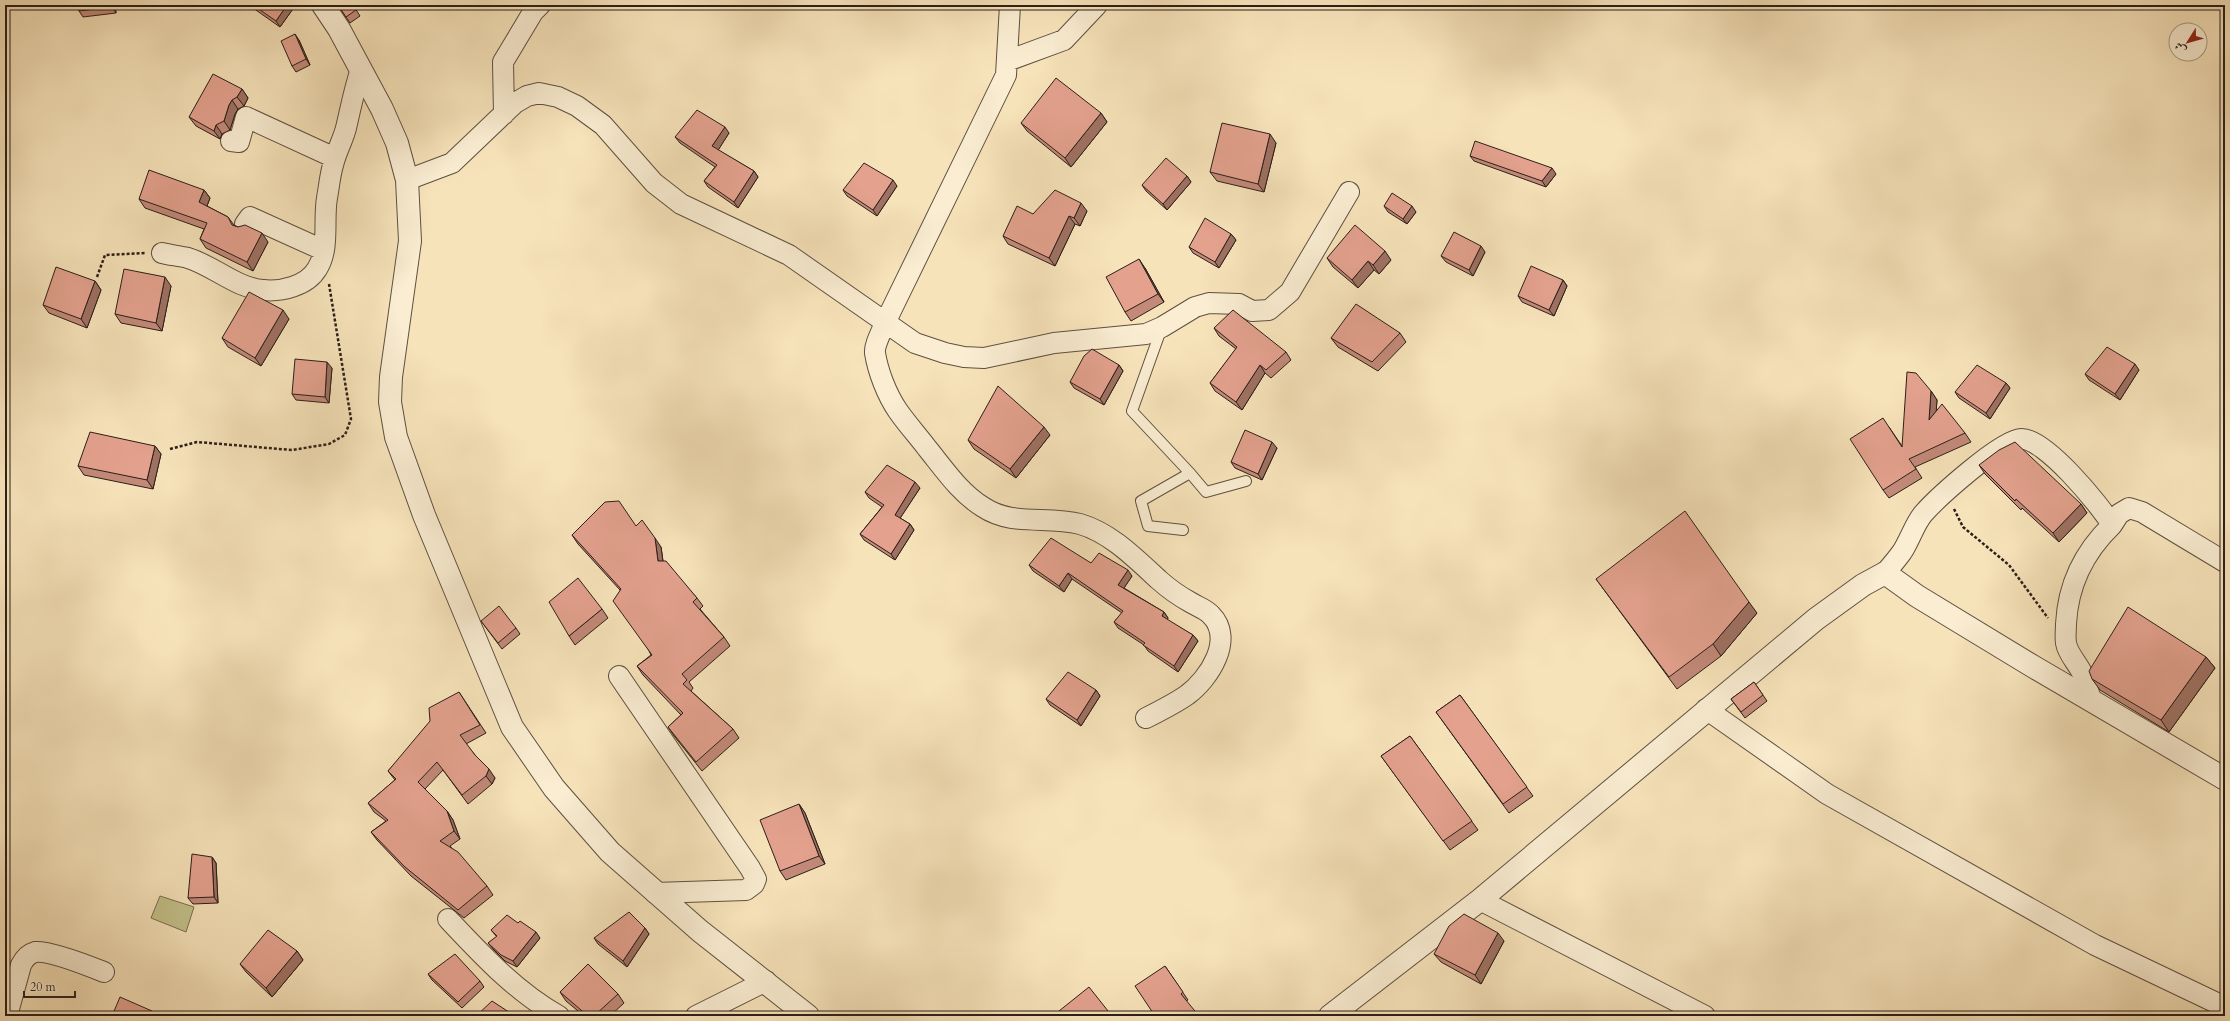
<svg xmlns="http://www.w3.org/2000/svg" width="2230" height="1021" viewBox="0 0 2230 1021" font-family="Cardo,Amiri,serif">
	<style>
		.green { fill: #c4c18b; stroke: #787052 }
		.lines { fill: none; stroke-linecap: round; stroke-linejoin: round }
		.service-casing { stroke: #5e5041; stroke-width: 12 }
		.minor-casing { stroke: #5e5041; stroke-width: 22 }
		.tertiary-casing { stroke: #5e5041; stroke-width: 24 }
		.path { stroke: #2b1f19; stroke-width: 2.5; stroke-dasharray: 3 2; stroke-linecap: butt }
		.service { stroke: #faedd2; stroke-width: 10 }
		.minor { stroke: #faedd2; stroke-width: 20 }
		.tertiary { stroke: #faedd2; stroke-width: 22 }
		.wall { fill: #c38a7a; stroke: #2b1f19 }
		.shaded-wall { fill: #9f7163; stroke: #2b1f19 }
		.building { fill: #e3a18e; stroke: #2b1f19 }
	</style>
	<rect width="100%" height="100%" fill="#f7e3ba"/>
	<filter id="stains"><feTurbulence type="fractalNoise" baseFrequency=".005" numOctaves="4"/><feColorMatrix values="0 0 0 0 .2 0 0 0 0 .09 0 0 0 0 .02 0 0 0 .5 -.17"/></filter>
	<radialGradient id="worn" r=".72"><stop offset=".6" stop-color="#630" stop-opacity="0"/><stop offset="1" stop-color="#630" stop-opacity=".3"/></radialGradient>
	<path class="green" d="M160 896 194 907 186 932 151 918Z"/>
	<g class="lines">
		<g class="service-casing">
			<path id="service" d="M1162 327 1132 411 1190 473 1141 501 1148 526 1183 530
				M1190 473 1206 492 1246 481"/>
		</g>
		<g class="minor-casing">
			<path id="minor" d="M1010 5 1006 75 885 323C882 331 874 345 875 353 878 372 887 395 898 411 907 424 918 436 927 448 944 469 960 493 983 507 1013 527 1047 515 1080 524 1111 533 1136 559 1159 580 1168 588 1179 596 1190 602 1196 606 1206 609 1211 615 1235 639 1209 679 1187 695 1174 704 1160 711 1146 718
				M1007 61 1064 40 1097 5
				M504 114 503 62 533 12 540 5
				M231 141 239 142 246 117 335 158
				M407 180 452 163 515 103 527 96 539 93 558 97 577 106 603 125 654 183 681 204 789 255 915 343 945 353 964 357 984 358 1054 343 1146 334 1162 327 1195 307 1209 303 1239 304 1252 311 1269 310 1290 292 1349 192
				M245 224 250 217 323 250
				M162 253C170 255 180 256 188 258 214 266 236 288 263 290 281 292 307 286 317 269 330 249 323 220 327 198 329 187 330 175 333 165 336 152 343 140 346 128 351 107 354 90 361 69
				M2112 525 2119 514 2129 508 2142 512 2225 562
				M1885 573C1891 566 1897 559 1902 552 1910 540 1914 525 1923 514 1937 498 2001 440 2021 439 2044 437 2100 505 2112 525 2084 552 2068 584 2066 624 2066 630 2065 637 2066 643 2068 655 2078 663 2083 675 2086 683 2088 692 2092 701
				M619 676 750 868 756 879 754 884 746 890 655 893
				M1706 709 1827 794 2095 945 2225 1007
				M1480 900 1705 1016
				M448 919C482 955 516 992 559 1016
				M7 1016 21 965C24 959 28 954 35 952 49 950 89 966 104 972
				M696 1016 766 981"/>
		</g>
		<g class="tertiary-casing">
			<path id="tertiary" d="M323 5 339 29 382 109 397 143 407 180 410 241 391 377 390 402 396 437 424 515 512 727 554 788 610 852 700 931 808 1016
				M1330 1016 1480 900 1816 619 1863 585 1885 573 1917 596 2034 667 2225 779"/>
		</g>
		<path class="path" d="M97 277 105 255 145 253
			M170 449 197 442 292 450 329 444 345 435 351 419 329 284
			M1954 509 1963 527 2009 565 2048 618"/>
		<use href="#service" class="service"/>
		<use href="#minor" class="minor"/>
		<use href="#tertiary" class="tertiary"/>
	</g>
	<path class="wall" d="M78 5H115L116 13 83 17 79 11Z
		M251 5H294L295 6 280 27 253 8Z
		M338 5H353L360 16 350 23Z
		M299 40 310 65 296 72 292 66Z
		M242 89 248 98 244 106 238 109 235 114 230 130 222 134 220 139 196 126 189 117Z
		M1101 113 1107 122 1071 167 1027 131 1021 123Z
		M729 133 718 150 754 171 758 177 738 208 708 187 704 181 715 167 680 143 675 137Z
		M1276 143 1264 192 1217 181 1210 172Z
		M1470 156 1556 174 1546 187 1474 161Z
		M1187 176 1191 182 1167 210 1146 191 1142 185Z
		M897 186 877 216 847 196 843 190Z
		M204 190 210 198 207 206 228 217 234 225 268 242 253 271 206 248 200 239 204 229 145 208 139 199Z
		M1384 206 1416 212 1407 224 1388 212Z
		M1087 211 1080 226 1075 224 1055 266 1008 244 1003 236 1033 214Z
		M1231 234 1236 240 1219 268 1193 253 1189 247Z
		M1485 252 1473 276 1446 262 1441 256Z
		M1327 258 1391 260 1379 274 1374 270 1358 288 1333 267Z
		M1145 268 1164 302 1131 321 1125 312Z
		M1563 280 1567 286 1554 316 1522 302 1518 296Z
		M95 281 101 290 87 328 49 313 43 305Z
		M171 286 162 331 121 323 115 314Z
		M289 319 261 366 228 347 222 338Z
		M1214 328 1286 352 1291 360 1271 378 1265 373 1242 410 1215 391 1210 383 1236 349 1219 336Z
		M1400 333 1406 342 1378 371 1338 347 1331 338Z
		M1119 365 1123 371 1104 405 1074 388 1070 382Z
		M332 368 329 403 296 400 292 394Z
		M2139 370 2120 400 2089 380 2085 374Z
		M2006 383 2010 388 1990 419 1959 398 1955 392Z
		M1931 391 1937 400 1936 411 1965 433 1971 442 1915 467 1922 478 1889 498 1883 490 1889 427 1902 446Z
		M1050 435 1016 478 974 449 968 440Z
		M155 446 161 454 153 489 84 475 78 466Z
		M1277 448 1262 480 1235 468 1231 462Z
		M1979 465 2081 504 2087 513 2059 542 2022 508 2021 510 1985 474Z
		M920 488 900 518 910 524 914 530 895 560 864 540 860 534 882 507 869 498 865 492Z
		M636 526 661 547 663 561 697 598 703 606 700 609 724 637 730 646 689 682 693 688 691 691 733 729 739 738 702 771 674 736 668 727 681 715 643 675 637 666 651 655 620 590 578 544 572 535Z
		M1091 563 1132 576 1124 588 1164 612 1168 618 1167 620 1193 635 1198 641 1178 672 1148 651 1144 645 1118 628 1114 622 1122 613 1072 579 1064 592 1033 571 1029 565Z
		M1596 579 1757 613 1721 656 1677 689Z
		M602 609 608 618 575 645 569 636Z
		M481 621 516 628 520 634 502 649Z
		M2206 657 2215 668 2169 732 2100 690 2092 679Z
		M1754 682 1767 701 1745 718 1731 699Z
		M1096 690 1100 696 1081 726 1050 705 1046 699Z
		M459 692 486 733 466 744 475 755 495 778 492 784 468 804 443 770 425 789 447 811 453 820 460 839 450 846 487 886 493 895 464 918 411 876 377 840 371 832 386 821 374 812 368 803 395 780 388 771Z
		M1460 695 1533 796 1509 813 1436 712Z
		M1410 736 1478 830 1450 850 1381 756Z
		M799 804 805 813 825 864 786 880 780 871Z
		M212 857 216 863 218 903 193 904 188 898Z
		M518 923 540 938 517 967 505 961 493 949 488 943 497 937 491 930Z
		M645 928 649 934 627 967 598 944 594 938Z
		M1504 941 1481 984 1441 962 1434 954Z
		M297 951 303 960 272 997 246 972 240 964Z
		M1165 966 1188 1000 1155 1016Z
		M428 974 480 981 484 987 462 1008 432 980Z
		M560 992 618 994 624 1003 610 1016H584L566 1001Z"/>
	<path class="shaded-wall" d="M111 5H115L116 13 112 7Z
		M287 5H294L295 6 280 27 276 21Z
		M295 34 299 40 310 65 306 59Z
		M242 89 248 98 244 106 237 97Z
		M232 100 238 109 235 114 230 130 224 121 229 105Z
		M1101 113 1107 122 1071 167 1065 158Z
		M216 125 222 134 220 139 214 131Z
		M725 127 729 133 717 152 712 146Z
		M1270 134 1276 143 1264 192 1258 184Z
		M1552 168 1556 174 1546 187 1542 181Z
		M754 171 758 177 738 208 734 202Z
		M1187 176 1191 182 1167 210 1163 204Z
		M893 180 897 186 877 216 873 210Z
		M204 190 210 198 205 211 199 202Z
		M1081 203 1087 211 1080 226 1074 218Z
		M1412 206 1416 212 1407 224 1403 219Z
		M1069 216 1075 224 1055 266 1049 258Z
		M262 233 268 242 253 271 247 262Z
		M1231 234 1236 240 1219 268 1215 262Z
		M1481 246 1485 252 1473 276 1469 270Z
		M1385 251 1391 260 1379 274 1373 265Z
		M1139 259 1145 268 1164 302 1158 294Z
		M1368 261 1374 270 1358 288 1352 280Z
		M165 277 171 286 162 331 156 323Z
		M1563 280 1567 286 1554 316 1549 310Z
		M95 281 101 290 87 328 81 319Z
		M283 310 289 319 261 366 255 358Z
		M327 362 332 368 329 403 325 397Z
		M2135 364 2139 370 2120 400 2115 394Z
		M1119 365 1123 371 1104 405 1100 399Z
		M1260 365 1265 373 1242 410 1236 402Z
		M2006 383 2010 388 1990 419 1986 413Z
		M1931 391 1937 400 1935 429 1929 420Z
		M1044 427 1050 435 1016 478 1010 469Z
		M1272 442 1277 448 1262 480 1258 474Z
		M155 446 161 454 153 489 147 480Z
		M915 482 920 488 899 520 895 515Z
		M2081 504 2087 513 2059 542 2053 533Z
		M910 524 914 530 895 560 891 554Z
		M655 538 661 547 664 569 658 561Z
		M1128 570 1132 576 1122 591 1118 585Z
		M1068 573 1072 579 1064 592 1059 586Z
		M1749 602 1757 613 1721 656 1713 644Z
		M1164 612 1168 618 1166 622 1162 616Z
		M1193 635 1198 641 1178 672 1174 666Z
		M2206 657 2215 668 2169 732 2161 720Z
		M1096 690 1100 696 1081 726 1077 720Z
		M489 769 495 778 492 784 486 776Z
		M799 804 805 813 825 864 819 856Z
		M447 811 453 820 460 839 454 831Z
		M212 857 216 863 218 903 214 897Z
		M645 928 649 934 627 967 623 961Z
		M536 932 540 938 517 967 513 961Z
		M1498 933 1504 941 1481 984 1475 975Z
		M297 951 303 960 272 997 266 988Z
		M152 1011 156 1016H150Z"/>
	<path class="building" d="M78 5H111L112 7 79 11Z
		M253 5H287L276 21Z
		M338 5H353L356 10 346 17Z
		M295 34 306 59 292 66 281 41Z
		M213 74 242 89 237 97 232 100 229 105 224 121 216 125 214 131 189 117Z
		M1056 78 1101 113 1065 158 1021 123Z
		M697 110 725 127 712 146 754 171 734 202 704 181 717 165 675 137Z
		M1222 123 1270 134 1258 184 1210 172Z
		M1475 141 1552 168 1542 181 1470 156Z
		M1166 158 1187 176 1163 204 1142 185Z
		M864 163 893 180 873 210 843 190Z
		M149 170 204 190 199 202 228 217 232 225 238 227 245 225 262 233 247 262 200 239 207 223 139 199Z
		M1055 190 1081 203 1074 218 1069 216 1049 258 1003 236 1017 206 1033 214Z
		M1392 193 1412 206 1403 219 1384 206Z
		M1205 218 1231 234 1215 262 1189 247Z
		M1355 225 1385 251 1373 265 1368 261 1352 280 1327 258Z
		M1454 232 1481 246 1469 270 1441 256Z
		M1139 259 1158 294 1125 312 1106 277Z
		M1531 266 1563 280 1549 310 1518 296Z
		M56 267 95 281 81 319 43 305Z
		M124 269 165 277 156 323 115 314Z
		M249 292 283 310 255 358 222 338Z
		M1356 304 1400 333 1372 362 1331 338Z
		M1233 310 1286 352 1266 370 1260 365 1236 402 1210 383 1237 347 1214 328Z
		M2107 347 2135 364 2115 394 2085 374Z
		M1092 349 1119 365 1100 399 1070 382 1084 356Z
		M295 359 327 362 325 397 292 394Z
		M1977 365 2006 383 1986 413 1955 392Z
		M1907 372 1916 373 1931 391 1929 420 1942 404 1965 433 1909 459 1916 469 1883 490 1850 439 1883 418 1902 447Z
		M998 386 1044 427 1010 469 968 440Z
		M1245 430 1272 442 1258 474 1231 462Z
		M90 432 155 446 147 480 78 466Z
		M2015 442 2081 504 2053 533 2016 499 2015 501 1979 465 1999 450Z
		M887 465 915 482 895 515 910 524 891 554 860 534 884 505 865 492Z
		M619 501 636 526 642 520 655 538 658 561H666L697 598 693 602 724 637 682 674 687 680 683 684 733 729 696 762 668 727 683 713 637 666 652 655 613 601 621 589 572 535 605 502Z
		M1685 511 1749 602 1713 644 1669 677 1596 579Z
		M1051 538 1091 563 1099 553 1128 570 1118 585 1164 612 1162 616 1193 635 1174 666 1143 645 1145 643 1114 622 1123 611 1068 573 1059 586 1029 565Z
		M578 578 602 609 569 636 549 602Z
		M499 606 516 628 498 643 481 621Z
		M2128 607 2206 657 2161 720 2092 679 2089 671Z
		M1068 672 1096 690 1077 720 1046 699Z
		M1754 682 1763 695 1741 712 1731 699Z
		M459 692 480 725 460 735 475 755 489 769 486 776 462 795 437 762 418 782 447 811 454 831 440 841 458 852 487 886 458 910 405 867 371 832 388 820 368 803 396 779 388 771 430 721 429 708Z
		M1460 695 1527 787 1503 804 1436 712Z
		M1410 736 1472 821 1443 841 1381 756Z
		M799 804 819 856 780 871 760 820Z
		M192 854 212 857 214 897 188 898Z
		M629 912 645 928 623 961 594 938Z
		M1464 914 1498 933 1475 975 1434 954 1449 926Z
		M507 915 518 923 520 921 536 932 513 961 501 955 488 943 497 936 491 930Z
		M268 930 297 951 266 988 240 964Z
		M455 954 480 981 458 1002 428 974Z
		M588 964 618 994 594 1016H588L560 992Z
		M1165 966 1183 992 1181 994 1199 1016H1155L1135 986Z
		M1089 987 1112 1016H1063L1059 1011Z
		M120 997 152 1011 150 1016H112Z
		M492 1001 515 1016H476Z"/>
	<rect width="2230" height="1021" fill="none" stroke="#f7e3ba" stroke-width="20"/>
	<rect x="6" y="6" width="2218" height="1009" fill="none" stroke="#2b1f19" stroke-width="2"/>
	<rect x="10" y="10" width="2210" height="1001" fill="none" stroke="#2b1f19"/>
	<g transform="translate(2188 42) rotate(233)"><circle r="19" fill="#faedd2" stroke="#a79b88"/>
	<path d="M0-3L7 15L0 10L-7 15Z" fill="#8f2418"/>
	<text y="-6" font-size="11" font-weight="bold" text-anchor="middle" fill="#2b1f19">ش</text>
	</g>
	<path d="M24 991v6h51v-6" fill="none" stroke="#2b1f19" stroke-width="2"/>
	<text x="30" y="991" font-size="12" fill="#2b1f19" stroke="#faedd2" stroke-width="3" paint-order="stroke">20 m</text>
	<rect width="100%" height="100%" filter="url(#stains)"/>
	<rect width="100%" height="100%" fill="url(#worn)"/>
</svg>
